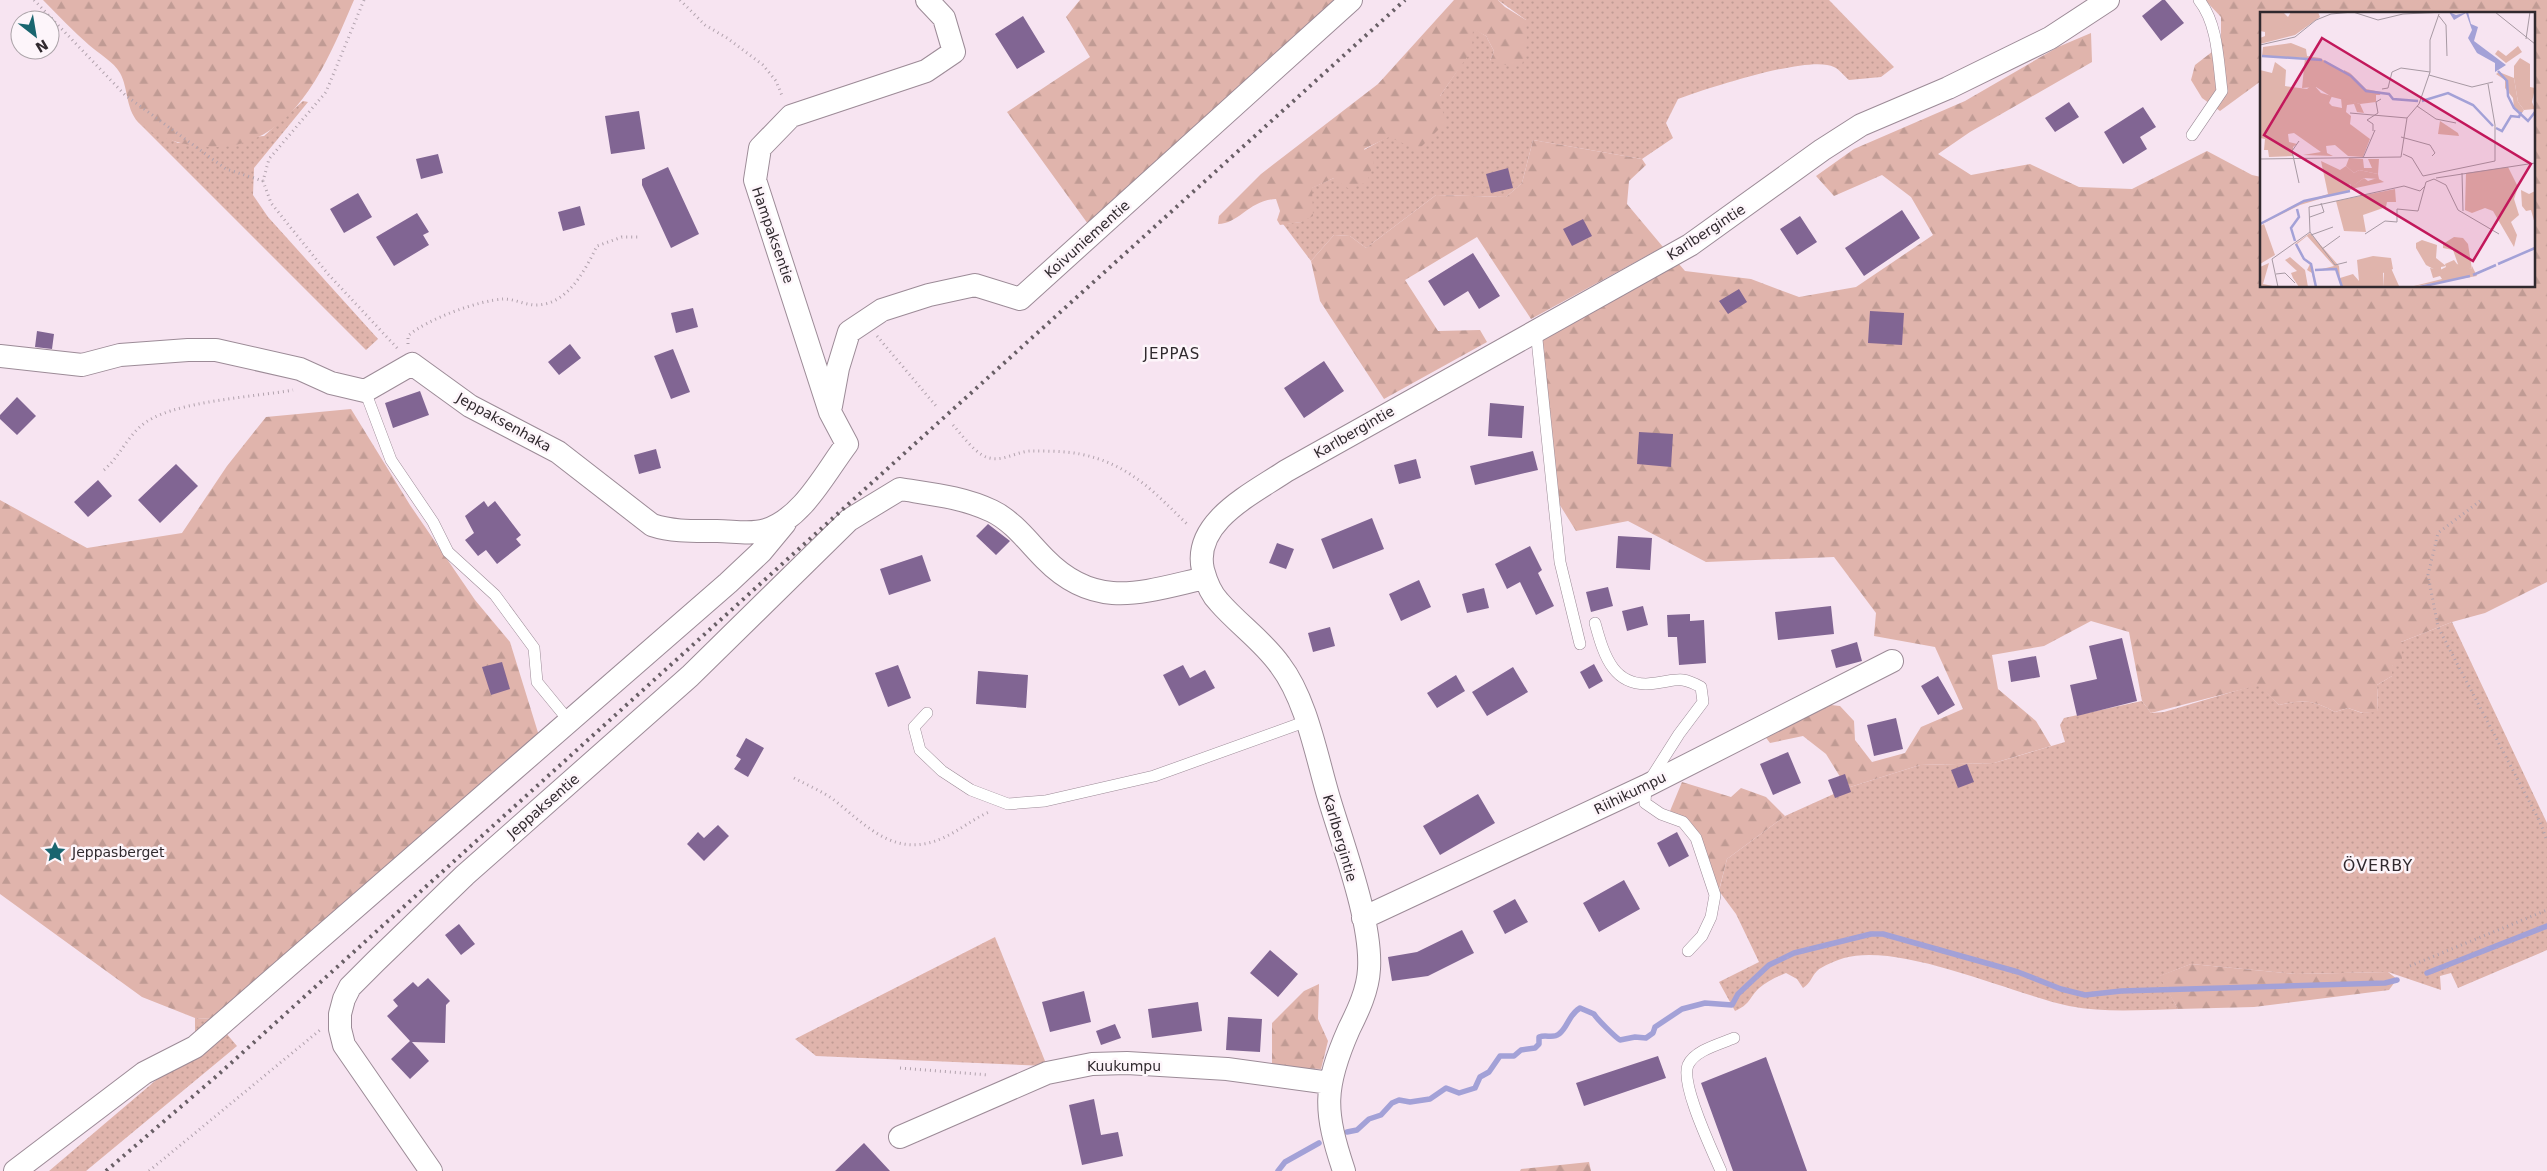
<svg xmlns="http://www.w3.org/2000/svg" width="2547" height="1171" viewBox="0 0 2547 1171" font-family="'DejaVu Sans',sans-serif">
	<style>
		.grass { fill: url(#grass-dots) }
		.forest { fill: url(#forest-firs) }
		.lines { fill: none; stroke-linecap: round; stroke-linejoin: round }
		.stream { stroke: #a3a1d7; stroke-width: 5.5 }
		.building { fill: #816593 }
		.service-casing { stroke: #9c8b97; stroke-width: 12 }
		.minor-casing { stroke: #9c8b97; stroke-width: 24 }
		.path { stroke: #b1a2ad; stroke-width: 3; stroke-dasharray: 1 4; stroke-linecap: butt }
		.service { stroke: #fff; stroke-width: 11 }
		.minor { stroke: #fff; stroke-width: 22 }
		.rail { stroke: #685e65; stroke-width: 4; stroke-dasharray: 2.5 5; stroke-linecap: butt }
		.labels { text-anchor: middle; stroke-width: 5; stroke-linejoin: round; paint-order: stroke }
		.street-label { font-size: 14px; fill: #30292e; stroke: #fdf5fa }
		.poi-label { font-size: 14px; fill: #30292e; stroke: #fdf5fa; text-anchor: start }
		.neighbourhood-label { font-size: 15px; letter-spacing: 1px; fill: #30292e; stroke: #fdf5fa }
		.quarter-label { font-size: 16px; letter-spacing: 1px; fill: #30292e; stroke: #fdf5fa }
		.inset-river { fill: none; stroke: #a3a1d7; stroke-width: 2.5 }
		.inset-road { fill: none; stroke: #a799a3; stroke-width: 1 }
		.view { fill: #c2185b; fill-opacity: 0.15; stroke: #c2185b; stroke-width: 2.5 }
		.inset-edge { fill: none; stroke: #30292e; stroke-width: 2.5 }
	</style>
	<defs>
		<pattern id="grass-dots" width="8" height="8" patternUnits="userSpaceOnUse" patternTransform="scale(1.25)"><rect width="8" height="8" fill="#e0b4ac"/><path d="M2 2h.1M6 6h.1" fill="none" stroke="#c09b94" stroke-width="1.8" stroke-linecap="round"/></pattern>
		<pattern id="forest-firs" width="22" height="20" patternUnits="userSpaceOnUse" patternTransform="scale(1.25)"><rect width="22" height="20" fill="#e0b4ac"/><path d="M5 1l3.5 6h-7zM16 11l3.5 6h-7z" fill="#c09b94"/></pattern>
	</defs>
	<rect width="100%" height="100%" fill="#f7e4f1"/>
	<path class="grass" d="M1498 0H1829L1894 67 1881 77 1849 80C1844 76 1839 69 1834 67 1810 54 1706 89 1678 99L1666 123 1673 138 1642 159 1533 140 1522 183 1506 197 1436 195 1366 248 1350 236 1334 235 1311 261 1283 224 1301 222 1311 188 1334 178 1364 150 1389 136 1440 96 1457 71 1473 28 1486 36 1494 51 1490 61 1526 20Z
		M303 101 308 102 254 168 253 195 268 217 378 339 366 350 141 125 178 143 264 136Z
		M2452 622 2547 823V950L2458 988 2451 973 2440 976 2441 990 2388 972 2296 974 2191 964 2160 976 2178 1009C2141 1010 2105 1013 2069 1006 2010 993 1900 942 1844 958 1837 960 1822 966 1817 971 1811 977 1811 983 1803 988L1797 979 1786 973C1776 977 1766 982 1758 989 1748 1000 1750 1004 1735 1011L1719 982 1759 962 1736 914 1719 891 1727 859 1785 816 1847 788 1920 765 1994 763 2065 742 2060 725 2064 718 2142 701 2151 713 2164 712 2259 684 2279 705C2304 699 2313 700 2335 712L2348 708 2362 713 2378 711 2377 685 2392 676V666L2401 642Z
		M995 937 1047 1066 816 1056 795 1039Z
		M195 1018 214 1019 237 1046 86 1171H49L195 1047Z"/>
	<path class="forest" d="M43 0H354C324 70 289 158 197 146 180 144 154 136 141 125 125 111 129 89 120 73 114 62 98 53 89 45 73 31 58 15 43 0Z
		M1080 0H1337L1088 224 1007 112 1090 57 1066 17Z
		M1454 0H1498L1505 7 1526 20 1527 44 1522 65 1513 67 1490 61 1494 51 1486 36 1473 29 1472 50 1440 96 1445 123 1418 150 1389 137 1364 149 1374 162 1367 182 1349 189 1334 178 1312 188 1313 216 1301 222 1280 225 1277 220 1280 211 1276 199C1249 200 1239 224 1218 224L1219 216 1261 174 1378 84Z
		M2205 0H2547V582L2485 613 2452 622 2401 642 2402 659 2392 666V676L2377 685 2378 712 2363 713 2348 708 2335 712C2313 700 2304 699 2279 705L2259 685 2151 713 2142 701 2129 632 2091 621 2044 646 1992 655 1998 689 2036 721 2051 746 1994 763 1920 765 1847 788 1826 754 1803 736 1770 743 1764 735 1822 704 1840 706 1854 721 1855 740 1872 762 1905 753 1921 727 1963 709 1935 647 1874 636 1876 613 1834 557 1706 562 1628 521 1576 531 1558 502 1541 338 1679 264 1685 271 1751 279 1799 297 1856 287 1933 235 1911 197 1882 175 1834 196 1816 176 1854 149 1965 101 2058 47 2091 33 2092 62 1970 132 1938 154 1971 175 2030 164 2079 187 2132 189 2207 151 2252 175 2261 177V286H2533V14H2261V81L2220 111 2202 98 2191 80 2195 65 2221 45V17Z
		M1533 140 1642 159 1646 165 1629 181 1627 204 1663 247 1531 319 1477 237 1405 280 1438 331 1480 330 1487 342 1384 399 1320 301 1311 261 1334 235 1350 236 1366 248 1436 195 1506 197 1522 183Z
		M351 409 410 505 475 600 510 642 540 739 214 1019 195 1018 142 997 0 894V500L87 548 182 533 227 466 266 417Z
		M1682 782 1731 797 1741 788 1766 797 1785 816 1727 859 1719 890 1685 818 1670 811Z
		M2191 964 2296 974 2388 972 2397 979 2389 990 2254 1007 2178 1009 2159 976Z
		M1319 984 1318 1019 1328 1041 1321 1069 1272 1067V1023L1304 991Z
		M1589 1162 1591 1171H1520L1521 1169Z"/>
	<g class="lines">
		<path class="stream" d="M2427 973 2547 926
			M1347 1132 1357 1130 1369 1119 1381 1115 1392 1103 1399 1100 1410 1102 1430 1099 1446 1088 1459 1093 1475 1088 1480 1077 1489 1072 1500 1056H1514L1521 1050 1535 1048 1539 1044V1037C1546 1034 1553 1039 1559 1034 1568 1027 1569 1014 1580 1008L1594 1014C1596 1018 1615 1037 1620 1040L1635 1037 1646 1038 1653 1033 1655 1027 1682 1009 1705 1003 1732 1005 1738 994 1769 965 1794 953 1871 934H1883L2018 972 2061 989 2085 995 2121 991 2385 983 2397 980
			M1278 1171 1285 1162 1319 1143"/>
	</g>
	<path class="building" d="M2162 0H2165L2184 23 2161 41 2142 16Z
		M1023 16 1045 52 1017 69 995 34Z
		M2069 102 2079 117 2055 132 2045 118Z
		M2143 107 2156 127 2140 137 2147 149 2123 164 2104 132Z
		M639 111 645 149 611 154 605 116Z
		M438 154 443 173 421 179 416 159Z
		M668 167 699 234 671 248 642 185V179Z
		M1508 168 1513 188 1491 193 1486 174Z
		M358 193 372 217 344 233 330 209Z
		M580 206 585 225 563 231 558 212Z
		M1902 210 1920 238 1864 276 1845 248Z
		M417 213 429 232 423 235 429 245 394 266 376 237Z
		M1800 216 1817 242 1797 255 1780 229Z
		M1583 219 1592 236 1572 246 1563 229Z
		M1473 253 1500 296 1479 309 1468 291 1444 306 1428 281Z
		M1739 289 1747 302 1728 314 1719 301Z
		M693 308 698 327 676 333 671 313Z
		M1870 311 1904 313 1902 345 1868 343Z
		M37 331 54 334 52 349 35 347Z
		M570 344 581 358 559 375 548 362Z
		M673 349 690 392 671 399 654 356Z
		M1324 361 1344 391 1304 418 1284 388Z
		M420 391 429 415 393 428 385 403Z
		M17 397 36 416 17 435 0 419V415Z
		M1490 403 1524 406 1522 438 1488 436Z
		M1639 432 1673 434 1671 467 1637 464Z
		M656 449 661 468 639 474 634 455Z
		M1533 451 1538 470 1475 485 1470 466Z
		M1416 459 1421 478 1399 484 1394 465Z
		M176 464 198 486 160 523 138 500Z
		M98 480 112 496 88 517 74 502Z
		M484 501 488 507 495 501 521 535 516 539 521 545 497 564 486 550 478 556 465 540 474 533 465 516Z
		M1372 518 1384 549 1333 569 1321 539Z
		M988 524 1010 541 996 555 976 536Z
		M1618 536 1652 538 1650 570 1616 568Z
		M1277 543 1294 549 1286 569 1269 563Z
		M1530 546 1542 570 1538 573 1554 606 1536 615 1520 582 1507 589 1495 564Z
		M922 555 931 581 889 595 880 569Z
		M1419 580 1431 607 1401 621 1389 594Z
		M1608 587 1613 606 1591 612 1586 592Z
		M1484 588 1489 608 1467 613 1462 594Z
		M1643 606 1648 625 1627 631 1622 611Z
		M1831 606 1834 634 1778 640 1775 612Z
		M1690 614V621L1704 620 1706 663 1679 665 1677 637H1668L1667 615Z
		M1330 627 1335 646 1313 652 1308 633Z
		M2122 638 2137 701 2077 716 2070 685 2097 679 2089 646Z
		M1857 642 1862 661 1836 668 1831 650Z
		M2036 656 2040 677 2011 682 2008 661Z
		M502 662 510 689 491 695 482 667Z
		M1594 664 1603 681 1589 689 1580 672Z
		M898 665 911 698 888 707 875 673Z
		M1183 665 1190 678 1205 670 1215 688 1179 706 1163 675Z
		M1513 667 1528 692 1487 716 1472 692Z
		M978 671 1028 675 1026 708 976 704Z
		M1456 675 1465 691 1437 708 1427 693Z
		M1938 676 1955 705 1938 715 1921 686Z
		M1896 718 1903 749 1874 756 1867 725Z
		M746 738 764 748 748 777 734 769 741 759 736 756Z
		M1788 752 1801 783 1773 795 1760 764Z
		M1967 764 1974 782 1958 788 1951 770Z
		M1845 774 1851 792 1835 798 1828 780Z
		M1478 794 1495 823 1440 855 1423 826Z
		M718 825 729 836 704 861 687 844 698 832 704 838Z
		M1677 832 1689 856 1669 867 1657 843Z
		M1624 880 1640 909 1599 932 1583 903Z
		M1515 899 1528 922 1505 934 1493 911Z
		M459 924 475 944 461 955 445 935Z
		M1462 930 1474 953 1428 976 1392 981 1388 957 1417 952Z
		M1270 950 1298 974 1278 997 1250 973Z
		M428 978 450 1001 446 1005 445 1043 412 1042 429 1061 410 1079 391 1059 410 1041 387 1016 398 1006 393 1000 413 982 418 987Z
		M1084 991 1091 1022 1050 1032 1042 1002Z
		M1198 1002 1202 1031 1152 1038 1148 1009Z
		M1228 1017 1262 1019 1260 1052 1226 1050Z
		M1115 1024 1121 1038 1101 1045 1096 1031Z
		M1658 1056 1666 1078 1584 1106 1576 1083Z
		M1766 1057 1807 1171H1733L1701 1083Z
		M1094 1099 1101 1135 1118 1132 1123 1156 1082 1165 1069 1105Z
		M864 1143 890 1171H835Z"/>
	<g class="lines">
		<g class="service-casing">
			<path id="service" d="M2192 135 2222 91C2218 61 2218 24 2199 0
				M1536 330 1560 562 1580 644
				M365 391 391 460 433 522 448 552 495 595 534 648 537 682 569 721
				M1595 623C1604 656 1614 690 1656 683 1678 680 1681 676 1701 687L1703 702 1679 734 1646 786 1645 803 1661 814 1683 822 1696 838 1715 895 1711 917 1702 936 1688 951
				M927 713 914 727 920 750 942 771 971 790 1008 804 1045 801 1154 776 1307 721
				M1721 1171C1712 1150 1680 1084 1688 1065 1695 1050 1720 1044 1734 1038"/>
		</g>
		<g class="minor-casing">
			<path id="minor" d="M0 356 82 365 120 355 188 350H216L300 369 331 383 365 391 412 364 470 406 558 452 652 525C673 532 694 531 717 531 733 531 751 535 766 530 803 518 825 473 847 444L830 412 755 180 760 148 791 116 926 71 954 52 944 18 927 0
				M831 406 838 368 849 332 882 310 929 295 975 285 1020 299 1351 0
				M1363 918 1646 786 1892 661
				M900 1137 1047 1073 1092 1064 1127 1063 1227 1069 1330 1083
				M15 1171 144 1073 195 1047 728 583 761 552 785 523
				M431 1171 344 1045 340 1029V1014L344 999 350 987 376 961 465 875 690 676 849 520 900 489C931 494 963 497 992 511 1013 521 1029 543 1045 559 1096 611 1143 592 1205 578
				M1344 1171C1324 1111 1323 1088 1349 1029 1358 1011 1368 990 1369 969 1372 921 1342 843 1328 795 1316 754 1306 699 1280 665 1263 641 1238 624 1219 602 1211 594 1206 581 1203 570 1192 522 1252 494 1286 471L1690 245 1822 150 1861 125 1948 88 2050 38 2108 0"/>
		</g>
		<path class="path" d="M34 0 125 95 226 169 263 181
			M364 0 326 92 269 159 263 181 271 203 283 218 328 274 398 349
			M680 0 705 25 727 38 763 65 776 81 783 98
			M877 336 936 406
			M408 344V336C425 320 479 300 504 299 514 299 523 304 534 305 567 306 584 272 597 246L622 237H640
			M953 425C962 435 971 448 982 455 999 465 1014 452 1030 451 1046 451 1065 451 1080 454 1130 464 1155 493 1189 526
			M104 470C119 457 126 439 141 426 168 401 256 397 293 390
			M2480 501 2438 533 2428 575 2438 627 2540 822 2547 841
			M794 778C807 785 822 791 834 800 869 828 897 860 945 837 960 830 973 819 989 812
			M2410 966 2547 910
			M900 1068 989 1075
			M149 1171 320 1030"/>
		<use href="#service" class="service"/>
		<use href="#minor" class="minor"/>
		<path class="rail" d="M106 1171 219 1074 1405 0"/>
	</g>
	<defs>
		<g id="sight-bare" transform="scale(1.725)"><path d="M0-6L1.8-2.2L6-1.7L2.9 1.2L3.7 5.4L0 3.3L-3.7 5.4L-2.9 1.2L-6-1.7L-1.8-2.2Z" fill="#19656f" stroke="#fdf5fa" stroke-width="2.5" paint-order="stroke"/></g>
	</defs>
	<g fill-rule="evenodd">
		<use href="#sight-bare" x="55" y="852"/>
	</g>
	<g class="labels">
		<g class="street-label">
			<text transform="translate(1706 232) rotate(-33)" y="5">Karlbergintie</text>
			<text transform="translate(773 235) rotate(71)" y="5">Hampaksentie</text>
			<text transform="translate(1087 239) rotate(-42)" y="5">Koivuniementie</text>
			<text transform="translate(504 422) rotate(29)" y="5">Jeppaksenhaka</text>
			<text transform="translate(1354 432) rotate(-30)" y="5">Karlbergintie</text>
			<text transform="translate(1630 793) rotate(-26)" y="5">Riihikumpu</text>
			<text transform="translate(543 806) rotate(-41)" y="5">Jeppaksentie</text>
			<text transform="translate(1340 838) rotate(74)" y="5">Karlbergintie</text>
			<text x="1124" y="1071">Kuukumpu</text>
		</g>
		<g class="poi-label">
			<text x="72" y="857">Jeppasberget</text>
		</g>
		<g class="neighbourhood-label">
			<text x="1172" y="359">JEPPAS</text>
		</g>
		<g class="quarter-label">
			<text x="2378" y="871">ÖVERBY</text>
		</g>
	</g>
	<g transform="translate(2260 12)">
		<rect width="275" height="275" fill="#f7e4f1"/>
		<path d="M31 31 46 37 47 44 60 46 84 61V58L90 61 106 77 121 80 120 83H116V90L100 92 72 85 56 75 42 76 45 46 2 44 3 35ZM258 34 262 40 246 51 235 42 238 38 246 44ZM260 46 270 52V75L275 76 272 90 275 97 264 98 258 90 254 66V54ZM180 109 198 121 199 124 178 122ZM61 149 80 158 86 154 94 161 99 158 113 161 118 162 119 167 104 166 93 174 89 172 93 177 40 193 0 213 36 192 68 182ZM4 212 15 243 0 252V214ZM50 221 79 254 80 266 93 262 99 269 97 248 113 244 131 246 133 257 123 261 124 275H81L76 257 54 259 74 254 47 224 37 232 44 247 51 252 55 275 52 261 47 258 50 252 43 247 35 232ZM30 245 45 258 48 275H39L33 266 31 261 37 259 25 248ZM194 248 197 252 212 257V254L217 264 150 275 182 267 180 264 173 266 170 256 180 258 186 255 185 252ZM9 251 3 272 18 275H0V255Z" fill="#e0b4ac"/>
		<path d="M0 0H23L28 5 31 0H58L60 5 35 23 0 32V26L5 24V20L0 19ZM15 50 26 58 25 74 47 77 53 72 61 81 72 84 69 91 72 94 82 96 81 86 100 92 104 101 97 100 94 92 87 93 86 100 91 104 90 112 110 127 103 145 88 144 75 133 66 134 67 141 73 144 43 143 61 140 34 121 28 122 29 130 37 132 33 135V144L9 145 8 138H4L5 127 0 126V58L12 61ZM89 146 103 147 104 156H112L108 147H119L118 162 99 158 94 161 86 154ZM248 155 258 175 254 187 259 203 251 210 257 223 254 235 233 199 225 196 212 201 205 198 206 161ZM104 166 108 169 117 166 124 170 91 177V168L94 173ZM135 177 136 190H127L126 195 103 203 106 220 84 219 76 189ZM261 178 269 182 275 179V212L271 198 266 199 262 194ZM194 225 203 226 208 232 212 257 199 255 193 238 183 236V232ZM162 228 177 233 176 246 186 254 181 255V261L166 253 156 236V231ZM131 256 139 274 124 275V258Z" fill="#e0b4ac"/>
		<path d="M239 60 254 66 258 90 264 98 262 101 254 96 253 86 245 76V68L236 62Z" fill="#e0b4ac"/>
		<path d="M189 0 196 3 208 0 211 12 218 15 214 29 246 53 235 60V51L217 41 208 26 212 18 206 1 194 8Z" fill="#a3a1d7"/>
		<path class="inset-river" d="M2 44 62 48M64 49 91 64 106 79 129 82 133 87 158 89M238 59 247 69 248 84 254 96 268 109 275 100M162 89 188 81 213 93 233 114M236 116 242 119 251 104 259 105 261 100M0 212 44 189 90 179M35 229 31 216 39 205 37 197M36 232 44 247 51 252 56 275M238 252 275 236M55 258 76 257 82 275M213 263 236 253M160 275 210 264"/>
		<path class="inset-road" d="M235 0 275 32M179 4 186 13 187 44M266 27 270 0M0 33 35 25 56 8 71 2 93 0 118 8 143 2 185 0M169 63 212 75 233 70M122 77 128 76 132 60 141 56 170 60M157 94 176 107 196 111M90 101 147 106M113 119V112L107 108 118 101 116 90 121 87M141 125 170 133 175 141 172 144M143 142 152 146 163 164 235 149V113L228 72M103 146 115 118M0 147 141 145 147 106 159 92 170 60V28L179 2M202 161 203 199M176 166 275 151M39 171 32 139 39 129M50 205 64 200 61 191M50 220 75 253 87 250M105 222 125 209 137 210V197L158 199 166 170 174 167 186 173 198 198 239 222M51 223 73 215M62 237 80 224M16 262 25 261 35 271M18 275 12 247 50 220 49 195 144 174 160 179 165 174"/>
		<path class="view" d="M62 26 271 152 213 249 4 123Z"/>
		<rect width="275" height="275" class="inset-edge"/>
	</g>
	<g transform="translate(35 35) rotate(149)"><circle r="24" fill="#fdf5fa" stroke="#aba3a8"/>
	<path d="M0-4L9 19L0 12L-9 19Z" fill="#19656f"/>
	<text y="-8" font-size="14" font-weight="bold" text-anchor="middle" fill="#30292e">N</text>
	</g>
</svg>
